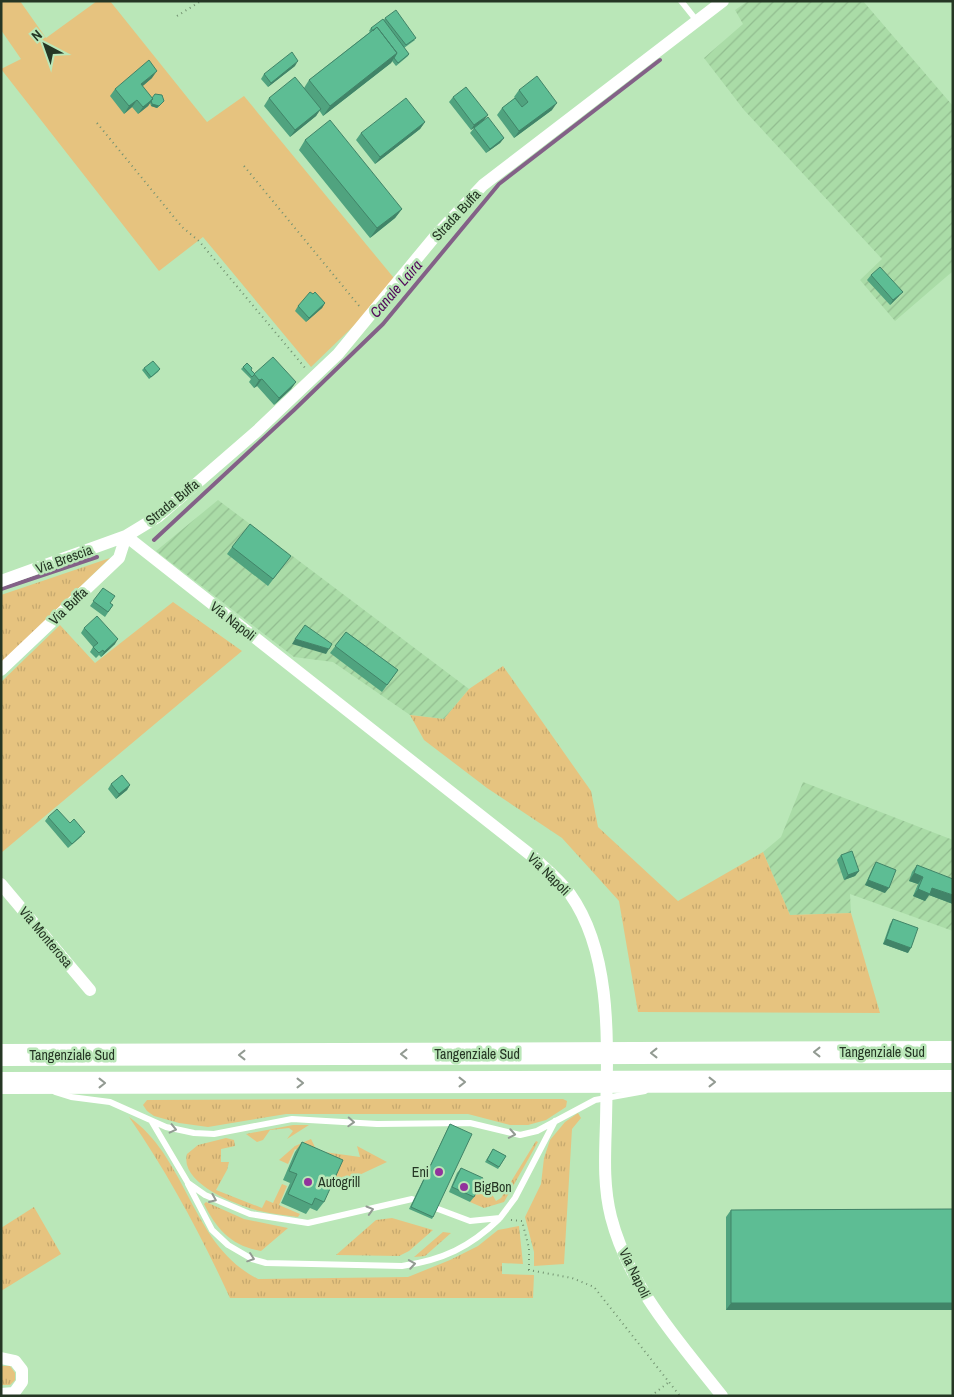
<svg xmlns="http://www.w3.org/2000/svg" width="954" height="1397" viewBox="0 0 954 1397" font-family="'Archivo Narrow',sans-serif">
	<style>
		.industrial { fill: url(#industrial-furrows) }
		.grass { fill: url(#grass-tufts) }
		.garden { fill: #e6c37f }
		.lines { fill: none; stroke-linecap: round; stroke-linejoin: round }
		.stream { stroke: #836187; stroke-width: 4 }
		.path { stroke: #739271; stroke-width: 2; stroke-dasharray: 1 4; stroke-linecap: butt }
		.service { stroke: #fff; stroke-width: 6 }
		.minor { stroke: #fff; stroke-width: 12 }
		.motorway { stroke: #fff; stroke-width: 22 }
		.wall { fill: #50a37f }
		.shaded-wall { fill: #418468 }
		.building { fill: #5dbd94; stroke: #418468 }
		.oneway { stroke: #929a92 }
		.poi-dot { fill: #92339c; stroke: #bae7b8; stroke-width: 2 }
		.labels { text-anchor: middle; stroke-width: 5; stroke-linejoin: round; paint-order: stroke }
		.street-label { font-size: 14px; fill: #253624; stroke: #bae7b8 }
		.poi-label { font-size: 14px; fill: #253624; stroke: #bae7b8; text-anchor: start }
		.water-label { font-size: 15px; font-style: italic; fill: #500558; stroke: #bae7b8 }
	</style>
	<defs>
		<pattern id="industrial-furrows" width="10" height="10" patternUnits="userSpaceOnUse" patternTransform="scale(1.25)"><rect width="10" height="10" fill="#aadca7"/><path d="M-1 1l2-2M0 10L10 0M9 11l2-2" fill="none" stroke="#92bd90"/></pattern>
		<pattern id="grass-tufts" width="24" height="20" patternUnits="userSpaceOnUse" patternTransform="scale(1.25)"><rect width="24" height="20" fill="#e6c37f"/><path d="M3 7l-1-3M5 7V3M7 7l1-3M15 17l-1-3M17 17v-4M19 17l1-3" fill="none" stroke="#c5a86e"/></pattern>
	</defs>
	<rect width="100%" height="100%" fill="#bae7b8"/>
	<path class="industrial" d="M748 1H863L953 106V271L895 321 860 280 882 259 744 110 704 58 743 24 735 10Z
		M218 500 469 689 444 719 410 715 333 662 294 657 156 551Z
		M803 782 953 840V931L850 894 851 913 790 915 763 852 781 837Z"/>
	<path class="grass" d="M110 558 1 663V595Z
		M173 602 242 651 1 853V682L60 625 95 663Z
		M503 666 591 791 598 827 678 901 763 852 790 915 851 913 880 1013 638 1012 619 901 562 838 487 788 424 740 410 715 444 719 469 689Z
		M395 1099H563L567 1101 566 1107 546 1120 528 1125H510L468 1114H286L208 1127 179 1123 154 1116 147 1111 143 1105 147 1100Z
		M578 1113 581 1118 572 1129 564 1264 534 1266V1252L525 1217 541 1184 544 1158 550 1140 565 1122Z
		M129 1117C188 1158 191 1245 258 1279L408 1277 450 1260 478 1246 498 1230 519 1226 523 1264 502 1263V1274L534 1275 533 1298H230C201 1235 169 1175 129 1117Z
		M293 1125H309L287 1139 293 1131 289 1128 270 1130 263 1140 257 1142 246 1134Z
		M226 1138 234 1140 235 1146 221 1149V1162H229L227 1170 216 1190 262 1208 266 1200 273 1203 282 1184 287 1186 279 1205 300 1214 298 1217C286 1215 272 1214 260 1211 239 1206 179 1184 187 1154L198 1145Z
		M311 1139 317 1151 360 1157 357 1146 387 1162 340 1184 333 1181 339 1168 295 1149 288 1164 279 1160 295 1146Z
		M536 1141 538 1142 504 1202 484 1208 470 1202 479 1183 486 1184 496 1201 501 1198Z
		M206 1202 244 1219 288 1228 261 1251C232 1246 217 1230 204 1204Z
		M34 1207 61 1254 1 1291V1228Z
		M392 1218 433 1230 409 1251 399 1256 336 1255 376 1220Z
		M443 1232 451 1233 425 1256 414 1257Z
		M1 1366H10L15 1373V1380L10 1385H1Z"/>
	<path class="garden" d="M1 1H20L46 38 97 1H110L207 122 244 96 398 283 311 367 203 237 159 271 1 69 21 59 1 30Z"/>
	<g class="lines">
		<path class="stream" d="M154 540 294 410 383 324 499 184 660 60
			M1 589 97 557"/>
		<path class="path" d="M177 16 201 1
			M97 123 182 227 199 241 306 369
			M244 166 360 307
			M511 1220 522 1221 529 1248V1270L572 1278 594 1287 680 1396
			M651 1396 669 1382"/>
		<path class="service" d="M681 1 697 21
			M55 1092 71 1097 110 1102 166 1127 194 1133 214 1134 292 1119 377 1124 470 1123 520 1135 537 1131 595 1100 645 1091
			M152 1122 188 1183 205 1195 250 1214 308 1223 412 1199 421 1202
			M188 1184 212 1230 228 1245 252 1259 266 1263 402 1266C443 1260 470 1247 499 1219
			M430 1206 470 1221 500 1218 515 1198 555 1121"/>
		<path class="minor" d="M126 536 532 856C545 868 559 879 570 894 614 956 607 1050 606 1122 605 1155 603 1185 611 1217 629 1287 678 1340 722 1396
			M1 581 126 536 159 516 257 431 338 354 437 234 483 185 723 1
			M1 670 119 558 126 536
			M1 884 90 990
			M1 1358 15 1361 22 1370V1382L14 1393 1 1394"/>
		<path class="motorway" d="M1 1055 953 1052
			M1 1083 953 1081"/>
	</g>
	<path class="wall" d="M385 18 415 40 404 48 409 54 408 56 396 66 392 61 391 63 323 116 319 110 316 116 290 137 264 106 269 98 304 88 309 80 370 32 369 31 371 28 384 20Z
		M295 66 268 87 261 79 264 74Z
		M152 78 142 86 152 98 164 101 157 108 151 106 150 103 148 106 138 114 132 107 124 114 110 96 115 89Z
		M519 90 552 110 514 138 497 115 502 108 515 98 514 97Z
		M453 97 484 120 504 138 500 143 486 153 470 133 474 128 471 130 449 102Z
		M425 122 420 129 375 164 356 140 361 133Z
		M305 140 402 209 395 218 370 238 299 150Z
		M871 275 899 296 890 305 867 280Z
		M313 294 325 303 322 308 306 322 295 311 298 306Z
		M243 367 251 370 254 374 296 382 291 389 274 405 257 386 254 388 249 382 251 379 241 369Z
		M144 368 160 369 158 372 149 379 142 370Z
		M232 547 291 556 268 586 227 554Z
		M103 588 110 603 113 605 105 617 90 606Z
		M84 628 115 644 101 657 99 655 96 658 90 652 93 647 81 633Z
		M346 632 398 670 382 692 330 653Z
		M111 784 130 785 127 790 116 799 108 789Z
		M48 817 82 836 68 848 45 821Z
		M841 855 859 871 855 876 844 880 837 860Z
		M876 862 885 893 865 885 873 867Z
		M917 865 953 904 929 895 925 901 913 896 918 884 909 881 912 872Z
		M893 919 908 953 883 944 890 924Z
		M450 1124 433 1217 432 1219 409 1209Z
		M302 1142 324 1202 317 1211 310 1208 306 1214 281 1203 290 1183 283 1180 295 1152Z
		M493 1149 506 1156 498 1169 485 1162Z
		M461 1168 474 1197 470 1202 449 1192 457 1173Z
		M953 1209V1310H726V1217L731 1210Z"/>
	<path class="shaded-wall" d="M397 53 391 63 323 116 330 106Z
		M298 61 295 66 268 87 271 83Z
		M157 71 152 78 136 92 141 84Z
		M153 99 148 106 138 114 143 107Z
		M137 100 132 107 124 114 129 106Z
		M164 101 157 108 151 106 152 104Z
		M557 103 552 110 514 138 519 131Z
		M321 109 316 116 290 137 295 130Z
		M488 115 484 120 471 130 474 125Z
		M425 122 420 129 375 164 380 157Z
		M504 138 500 143 486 153 490 149Z
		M402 209 395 218 370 238 377 228Z
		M903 292 890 305 893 300Z
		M325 303 322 308 306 322 309 318Z
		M262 379 257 386 254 388 259 380Z
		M296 382 291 389 274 405 279 398Z
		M118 639 115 644 101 657 104 652Z
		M295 639 329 649 326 654 292 644Z
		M130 785 127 790 116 799 119 794Z
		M859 871 855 876 844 880 848 875Z
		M914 873 923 877 918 884 909 881Z
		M868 880 889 888 885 893 865 885Z
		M932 888 953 895V904L929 895 925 901 913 896 918 889Z
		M886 939 911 948 908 953 883 944Z
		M731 1303H953V1310H726Z"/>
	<path class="building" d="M396 10 416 38 406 45 385 18Z
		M383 19 409 54 398 63 394 58 397 53 377 27 373 31 371 28Z
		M377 27 397 53 330 106 309 80Z
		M292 52 298 61 271 83 264 74Z
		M149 60 157 71 141 84 153 99 143 107 137 100 129 106 115 89Z
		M537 76 557 103 519 131 502 108 515 98 522 107 528 102 519 90Z
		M295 77 321 109 295 130 269 98Z
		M466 87 488 115 474 125 453 97Z
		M155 94 162 95 164 101 159 106 152 104 151 100 153 99 152 98Z
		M406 98 425 122 380 157 361 133Z
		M488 117 504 138 490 149 474 128Z
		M330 120 402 209 377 228 305 140Z
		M880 267 903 292 893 300 871 275Z
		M310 292 313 294 315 292 325 303 309 318 298 306Z
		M273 357 296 382 279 398 262 379 259 380 254 374Z
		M153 361 160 369 151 377 144 368Z
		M247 363 252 368 251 370 255 374 252 377 243 367Z
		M250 524 291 556 273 579 232 547Z
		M103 588 115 596 110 603 113 605 108 612 93 601Z
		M97 616 118 639 104 652 103 650 99 653 93 647 98 643 84 628Z
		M305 625 332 644 329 649 295 639Z
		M346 632 398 670 387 685 335 646Z
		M122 775 130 785 119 794 111 784Z
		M57 809 70 823 74 819 85 832 72 844 48 817Z
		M852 851 859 871 848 875 841 855Z
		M876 862 896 870 889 888 868 880Z
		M917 865 953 879V895L932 888 930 894 918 889 923 877 914 873Z
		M893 919 918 928 911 948 886 939Z
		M450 1124 472 1134 433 1217 411 1207Z
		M302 1142 343 1160 324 1202 315 1198 312 1205 288 1194 297 1174 289 1171Z
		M493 1149 506 1156 499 1167 487 1160Z
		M461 1168 483 1178 474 1197 452 1187Z
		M953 1209V1303H731V1210Z"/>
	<defs><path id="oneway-chevron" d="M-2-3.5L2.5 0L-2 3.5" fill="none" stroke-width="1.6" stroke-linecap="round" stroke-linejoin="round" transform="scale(1.25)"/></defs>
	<g class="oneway">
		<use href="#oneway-chevron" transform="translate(817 1052) rotate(180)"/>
		<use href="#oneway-chevron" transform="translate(654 1053) rotate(180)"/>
		<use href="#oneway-chevron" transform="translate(404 1054) rotate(180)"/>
		<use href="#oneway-chevron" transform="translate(242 1055) rotate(180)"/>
		<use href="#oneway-chevron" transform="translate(462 1082)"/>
		<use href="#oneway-chevron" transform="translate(712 1082)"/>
		<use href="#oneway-chevron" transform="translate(102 1083)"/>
		<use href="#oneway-chevron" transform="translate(300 1083)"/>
		<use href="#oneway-chevron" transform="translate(351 1122) rotate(3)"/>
		<use href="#oneway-chevron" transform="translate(173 1129) rotate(13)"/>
		<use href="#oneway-chevron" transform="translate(512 1134) rotate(10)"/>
		<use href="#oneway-chevron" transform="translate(213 1199) rotate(23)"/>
		<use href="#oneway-chevron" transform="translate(370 1210) rotate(-16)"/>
		<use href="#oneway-chevron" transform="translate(251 1258) rotate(19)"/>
		<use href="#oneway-chevron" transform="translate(412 1264) rotate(-9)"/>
	</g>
	<g class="poi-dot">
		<circle cx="439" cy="1172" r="5"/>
		<circle cx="308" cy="1182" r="5"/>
		<circle cx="464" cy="1187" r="5"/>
	</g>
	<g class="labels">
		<g class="street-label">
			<text transform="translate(456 215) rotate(-47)" y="5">Strada Buffa</text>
			<text transform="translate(172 502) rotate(-39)" y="5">Strada Buffa</text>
			<text transform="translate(64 559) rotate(-20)" y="5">Via Brescia</text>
			<text transform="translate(68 606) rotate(-44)" y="5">Via Buffa</text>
			<text transform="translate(233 621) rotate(38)" y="5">Via Napoli</text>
			<text transform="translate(549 874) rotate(45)" y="5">Via Napoli</text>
			<text transform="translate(46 937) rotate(50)" y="5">Via Monterosa</text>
			<text x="882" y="1057">Tangenziale Sud</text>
			<text x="477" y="1059">Tangenziale Sud</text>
			<text x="72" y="1060">Tangenziale Sud</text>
			<text transform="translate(635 1273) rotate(64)" y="5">Via Napoli</text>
		</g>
		<g class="poi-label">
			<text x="429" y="1177" text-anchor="end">Eni</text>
			<text x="318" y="1187">Autogrill</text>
			<text x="474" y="1192">BigBon</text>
		</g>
		<g class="water-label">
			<text transform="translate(396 289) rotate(-49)" y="5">Canale Laira</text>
		</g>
	</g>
	<rect width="954" height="1397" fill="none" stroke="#253624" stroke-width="5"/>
	<g transform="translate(45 45) rotate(319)" stroke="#bae7b8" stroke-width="4" paint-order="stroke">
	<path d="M0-4L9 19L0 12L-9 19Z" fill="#253624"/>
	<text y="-8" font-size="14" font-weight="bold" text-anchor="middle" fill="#253624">N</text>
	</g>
</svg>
